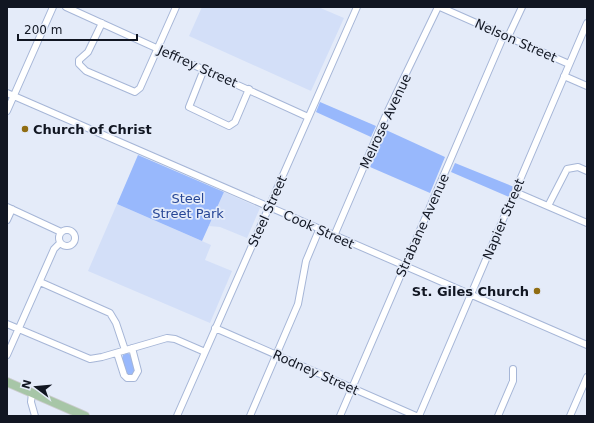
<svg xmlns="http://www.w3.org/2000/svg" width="594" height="423" viewBox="0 0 594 423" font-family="'DejaVu Sans',sans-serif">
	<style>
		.built { fill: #d3dff8 }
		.green { fill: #98b8fc }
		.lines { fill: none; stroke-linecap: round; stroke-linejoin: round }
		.minor-casing { stroke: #a6b6d7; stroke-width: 8 }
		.major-casing { stroke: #cbccce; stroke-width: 10 }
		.minor { stroke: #fff; stroke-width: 6 }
		.major { stroke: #a7c6a7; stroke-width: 8 }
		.poi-dot { fill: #906d13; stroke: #e4ebf9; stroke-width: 1.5 }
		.labels { text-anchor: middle; stroke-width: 3.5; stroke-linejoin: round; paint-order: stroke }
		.street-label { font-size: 13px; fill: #111622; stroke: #e4ebf9 }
		.poi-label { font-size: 13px; font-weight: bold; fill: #111622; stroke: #e4ebf9; text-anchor: start }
		.park-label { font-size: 13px; fill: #264696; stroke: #e4ebf9 }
	</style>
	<rect width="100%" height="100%" fill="#e4ebf9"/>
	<path class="built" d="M202 7H318L344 18 311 91 189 36Z
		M224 192 260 208 247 238 220 227 209 226Z
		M117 204 211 245 205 260 232 271 210 323 88 271Z"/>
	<path class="green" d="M320 102 376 126 371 137 316 112Z
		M386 130 445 157 430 193 370 167Z
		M138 155 224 192 202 241 117 204Z
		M455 163 514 187 509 197 451 172Z
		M128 353C134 357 137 369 134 375L127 374 122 359 123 355Z"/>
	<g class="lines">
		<g class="minor-casing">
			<path id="minor" d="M66 7 308 117
				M440 7 569 64
				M102 23 88 52 79 60V64L86 71 135 92 140 88 176 7
				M508 37 522 7
				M204 69 189 107 229 126 235 122 249 89
				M564 76 587 86
				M7 93 587 345
				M7 111 53 7
				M515 192 587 223
				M548 206 567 169 578 167 587 171
				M7 207 61 232
				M7 220 12 209
				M59 238a8 8 0 1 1 16 0a8 8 0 1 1-16 0Z
				M334 236 386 115 438 7
				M40 282 110 313 116 323 125 350
				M7 324 90 359 102 357 167 338 175 339 205 352
				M215 328 416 416
				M117 353 124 375 127 378H134L138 371 132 348
				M7 355 54 249 60 243
				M32 393 31 402 35 416
				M177 416 357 7
				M250 416 298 304 306 261 319 230
				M340 416 504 35
				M419 416 587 23
				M498 416 513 381V369
				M570 416 587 377"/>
		</g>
		<g class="major-casing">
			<path id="major" d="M7 382 85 416"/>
		</g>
		<use href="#minor" class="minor"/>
		<use href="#major" class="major"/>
	</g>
	<g class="poi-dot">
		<circle cx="25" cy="129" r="4"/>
		<circle cx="537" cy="291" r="4"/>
	</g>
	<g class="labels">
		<g class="street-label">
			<text transform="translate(516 40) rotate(24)" y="5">Nelson Street</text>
			<text transform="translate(198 66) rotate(24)" y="5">Jeffrey Street</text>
			<text transform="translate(385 121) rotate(-65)" y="5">Melrose Avenue</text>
			<text transform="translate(267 211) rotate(-66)" y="5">Steel Street</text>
			<text transform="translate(503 219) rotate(-67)" y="5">Napier Street</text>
			<text transform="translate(422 225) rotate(-66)" y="5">Strabane Avenue</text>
			<text transform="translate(319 229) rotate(24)" y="5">Cook Street</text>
			<text transform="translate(316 372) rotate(24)" y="5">Rodney Street</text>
		</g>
		<g class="poi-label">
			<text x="33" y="134">Church of Christ</text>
			<text x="529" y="296" text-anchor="end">St. Giles Church</text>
		</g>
		<g class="park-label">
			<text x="188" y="203">Steel<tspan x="188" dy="15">Street Park</tspan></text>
		</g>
	</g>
	<rect width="594" height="423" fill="none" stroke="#111622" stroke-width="16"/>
	<g transform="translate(36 387) rotate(286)" stroke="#e4ebf9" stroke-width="3" paint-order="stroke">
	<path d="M0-3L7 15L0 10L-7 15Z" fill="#111622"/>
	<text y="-6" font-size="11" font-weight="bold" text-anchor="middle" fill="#111622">N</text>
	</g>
	<path d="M18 34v6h119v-6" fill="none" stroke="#111622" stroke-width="2"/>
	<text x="24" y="34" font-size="12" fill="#111622" stroke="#e4ebf9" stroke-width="3" paint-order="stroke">200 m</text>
</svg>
